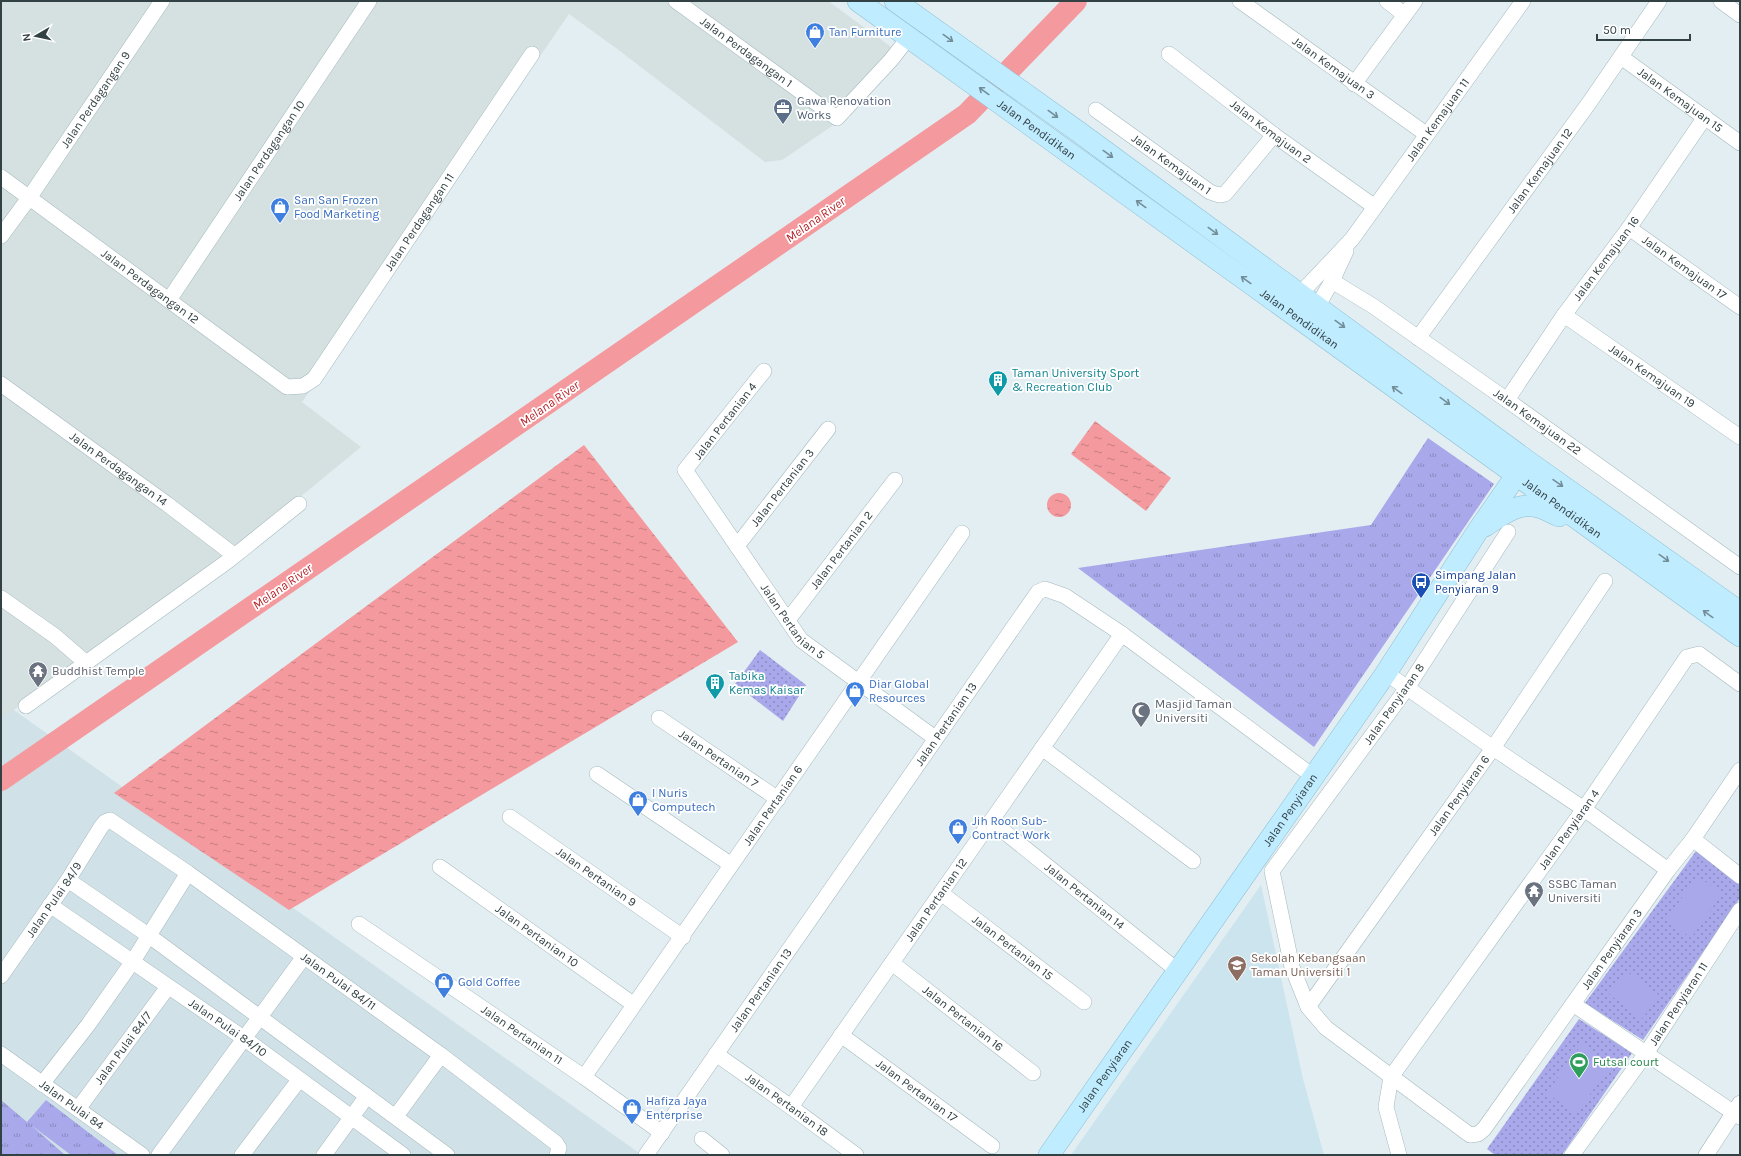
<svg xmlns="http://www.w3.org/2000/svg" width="1741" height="1156" viewBox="0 0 1741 1156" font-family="Karla,sans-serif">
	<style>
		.residential { fill: #d0e1e7 }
		.industrial { fill: #d5e0e1 }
		.education { fill: #cbe4ed }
		.grass { fill: url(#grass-tufts) }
		.park { fill: url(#park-dots) }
		.pitch { fill: #a8a8ea }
		.water { fill: url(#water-ripples) }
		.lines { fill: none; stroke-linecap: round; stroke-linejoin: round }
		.river { stroke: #f4999d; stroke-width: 22 }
		.street-casing { stroke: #a4b9be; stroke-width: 16 }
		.secondary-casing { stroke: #8cbfd2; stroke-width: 22 }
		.street { stroke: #fff; stroke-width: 15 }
		.secondary { stroke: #c0ecff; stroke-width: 21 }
		.oneway { stroke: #728e98 }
		.labels { text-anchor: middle; stroke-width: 3.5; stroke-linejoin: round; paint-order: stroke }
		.shop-label { font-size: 12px; fill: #366cbe; stroke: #fff; text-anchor: start }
		.street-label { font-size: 12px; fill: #324144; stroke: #fff }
		.service-label { font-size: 12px; fill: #4e5e75; stroke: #fff; text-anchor: start }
		.culture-label { font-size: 12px; fill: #0d838f; stroke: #fff; text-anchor: start }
		.transit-label { font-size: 12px; fill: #164399; stroke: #fff; text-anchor: start }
		.worship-label { font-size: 12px; fill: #5b616d; stroke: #fff; text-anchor: start }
		.education-label { font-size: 12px; fill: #785e54; stroke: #fff; text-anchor: start }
		.leisure-label { font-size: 12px; fill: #27864d; stroke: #fff; text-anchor: start }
		.water-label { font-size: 13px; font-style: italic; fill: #b6262b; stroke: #fff }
	</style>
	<defs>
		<pattern id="grass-tufts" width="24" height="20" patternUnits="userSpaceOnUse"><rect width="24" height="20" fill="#a8a8ea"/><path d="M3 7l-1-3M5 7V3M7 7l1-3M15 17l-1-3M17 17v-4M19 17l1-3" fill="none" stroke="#898abf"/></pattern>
		<pattern id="park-dots" width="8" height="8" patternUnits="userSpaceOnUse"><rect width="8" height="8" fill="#a8a8ea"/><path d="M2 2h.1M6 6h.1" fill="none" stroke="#898abf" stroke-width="1.8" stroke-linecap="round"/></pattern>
		<pattern id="water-ripples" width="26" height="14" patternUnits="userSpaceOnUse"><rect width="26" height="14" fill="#f4999d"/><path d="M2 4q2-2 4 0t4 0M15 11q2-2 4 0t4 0" fill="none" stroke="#c67e82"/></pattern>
	</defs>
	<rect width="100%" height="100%" fill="#e2eef2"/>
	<path class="residential" d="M1 701 642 1155H1Z"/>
	<path class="industrial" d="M1 1H828L901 54 838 122 782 160 765 162 620 51 569 14 302 402 361 447 228 556 4 717 1 715Z"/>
	<path class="education" d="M1261 885 1303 1079 1324 1155H1071Z"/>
	<path class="grass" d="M1428 438 1494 484 1314 747 1078 568 1371 525Z
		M1 1100 27 1122 46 1100 118 1155H71L31 1125 65 1155H1Z"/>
	<path class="park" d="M760 650 806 685 783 721 735 684Z
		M1696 851 1740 885V898L1643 1040 1585 1003Z
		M1579 1019 1632 1053 1562 1155H1495L1487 1149Z"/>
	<path class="pitch" d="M1698 876 1722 894 1691 938 1666 919Z
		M1626 971 1659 995 1642 1019 1609 994Z
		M1582 1044 1611 1065 1576 1114 1547 1093Z"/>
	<path class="water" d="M1095 421 1171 478 1146 511 1071 454Z
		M584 445 738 642 289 910 114 793Z
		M1047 505a12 12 0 1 1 24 0a12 12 0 1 1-24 0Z"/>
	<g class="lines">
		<path class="river" d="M1 780 967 114 1076 1"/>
		<g class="street-casing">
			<g id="street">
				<path id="s1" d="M676 1 837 118 891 60 909 37"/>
				<path id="s2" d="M1240 1 1426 134"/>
				<path d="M1387 1 1405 15"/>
				<path d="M1721 1 1740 15"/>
				<path id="s3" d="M1169 54 1274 135 1375 207"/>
				<path id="s4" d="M1621 57 1740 143"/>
				<path d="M1354 84 1415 1"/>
				<path id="s5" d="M1096 110 1210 192 1219 195 1225 194 1274 135"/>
				<path id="s6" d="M1 177 287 387 303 386 314 379 532 54"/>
				<path id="s7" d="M1629 228 1740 307"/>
				<path id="s8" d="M1 236 29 198 162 1"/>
				<path id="s9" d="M1332 281 1373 306 1507 400 1740 567"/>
				<path id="s10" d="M1299 295 1352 239 1523 1"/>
				<path id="s11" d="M169 300 369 1"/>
				<path d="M1317 307 1332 281 1346 251"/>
				<path id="s12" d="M1564 315 1740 437"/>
				<path id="s13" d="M1418 338 1589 103 1659 1"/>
				<path id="s14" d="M764 371 685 470 801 640 935 738"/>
				<path id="s15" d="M1 384 167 504 234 555"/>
				<path id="s16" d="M1507 400 1564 315 1629 228 1705 117"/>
				<path id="s17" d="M1508 532 1407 688 1272 871 1292 967 1308 1007 1326 1028 1470 1135 1478 1134 1484 1129 1668 870 1693 839 1740 770"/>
				<path id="s18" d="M737 546 828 429"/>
				<path d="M1 598 55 636 85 662"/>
				<path id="s19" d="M788 620 895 480"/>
				<path d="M1386 673 1493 748 1584 809 1668 870"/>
				<path d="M26 706 228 561 299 504"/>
				<path id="s20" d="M659 718 778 799"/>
				<path d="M1042 748 1193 861"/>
				<path d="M597 774 730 864"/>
				<path id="s21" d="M510 817 683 937"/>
				<path id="s22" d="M991 821 1178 971"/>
				<path d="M1693 839 1740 876"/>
				<path id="s23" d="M440 867 633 1004"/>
				<path d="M68 880 148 935 447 1155"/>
				<path id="s24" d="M941 893 1084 1002"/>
				<path id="s25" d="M50 905 245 1039 403 1155"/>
				<path id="s26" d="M359 924 584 1077 662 1133"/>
				<path id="s27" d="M892 963 1033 1073"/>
				<path id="s28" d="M1 976 68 880 101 827 105 822 110 820 188 873 441 1055 556 1143 559 1148 557 1155"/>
				<path d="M1573 1004 1740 1117"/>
				<path id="s29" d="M1308 1007 1493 748 1605 581"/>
				<path id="s30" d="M841 1035 992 1146"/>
				<path id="s31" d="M1 1054 142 1155"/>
				<path id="s32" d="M716 1054 791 1107 856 1155"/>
				<path id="s33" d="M584 1077 962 533"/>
				<path d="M42 1084 88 1025 133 961 188 873"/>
				<path id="s34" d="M791 1107 1122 634"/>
				<path id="s35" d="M78 1109 168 987"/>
				<path d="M396 1116 441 1055"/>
				<path d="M702 1139 722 1155"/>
				<path d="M159 1155 303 958"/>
				<path d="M242 1155 299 1080"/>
				<path d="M324 1155 367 1096"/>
				<path id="s36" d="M646 1155 1038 592 1045 589 1065 596 1122 634 1314 777"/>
				<path id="s37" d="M1399 1155 1386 1107 1391 1077 1584 809 1687 657 1699 654 1740 684"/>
				<path id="s38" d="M1572 1155 1647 1052 1740 910"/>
				<path d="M1706 1155 1740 1103"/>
			</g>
		</g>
		<g class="secondary-casing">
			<g id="secondary">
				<path id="s39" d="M858 1 1740 636"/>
				<path d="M895 1 1076 130 1526 460 1740 612"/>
				<path d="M1485 526C1500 516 1519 501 1538 507 1545 509 1552 513 1559 516"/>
				<path id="s40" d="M1049 1155 1386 673 1477 532 1524 464"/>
			</g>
		</g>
		<use href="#street" class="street"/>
		<use href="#secondary" class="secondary"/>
	</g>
	<defs><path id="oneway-shaft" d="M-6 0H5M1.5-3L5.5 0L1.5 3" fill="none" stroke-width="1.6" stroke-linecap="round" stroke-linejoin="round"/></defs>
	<g class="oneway">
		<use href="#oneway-shaft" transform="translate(948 38) rotate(36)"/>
		<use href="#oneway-shaft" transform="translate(984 91) rotate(-144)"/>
		<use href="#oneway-shaft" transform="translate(1053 114) rotate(36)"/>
		<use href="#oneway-shaft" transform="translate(1108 154) rotate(36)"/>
		<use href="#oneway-shaft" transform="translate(1141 204) rotate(-144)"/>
		<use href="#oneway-shaft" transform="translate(1213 231) rotate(36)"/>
		<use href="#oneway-shaft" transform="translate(1246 280) rotate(-144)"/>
		<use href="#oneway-shaft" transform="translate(1340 324) rotate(36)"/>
		<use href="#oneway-shaft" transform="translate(1397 390) rotate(-144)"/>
		<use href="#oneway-shaft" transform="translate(1445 401) rotate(36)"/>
		<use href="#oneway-shaft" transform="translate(1558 483) rotate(35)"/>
		<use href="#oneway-shaft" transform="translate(1664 558) rotate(36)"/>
		<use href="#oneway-shaft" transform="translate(1708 614) rotate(-144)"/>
	</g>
	<defs>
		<g id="shop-pin" transform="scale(1)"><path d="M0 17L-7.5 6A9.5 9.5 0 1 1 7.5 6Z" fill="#3f7fe0" stroke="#fff"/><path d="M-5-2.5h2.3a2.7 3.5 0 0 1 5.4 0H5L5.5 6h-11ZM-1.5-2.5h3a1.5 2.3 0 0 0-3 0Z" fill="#fff"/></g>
		<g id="office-pin" transform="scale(1)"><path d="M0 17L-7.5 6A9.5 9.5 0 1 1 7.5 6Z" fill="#5c6f8a" stroke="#fff"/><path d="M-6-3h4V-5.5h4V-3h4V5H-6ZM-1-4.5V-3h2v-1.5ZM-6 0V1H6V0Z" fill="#fff"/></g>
		<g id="building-pin" transform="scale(1)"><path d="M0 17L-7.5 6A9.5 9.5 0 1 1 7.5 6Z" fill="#0f9aa8" stroke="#fff"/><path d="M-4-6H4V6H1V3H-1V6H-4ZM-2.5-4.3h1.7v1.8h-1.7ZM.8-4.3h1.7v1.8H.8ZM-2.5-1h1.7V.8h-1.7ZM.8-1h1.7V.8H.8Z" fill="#fff"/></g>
		<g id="bus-pin" transform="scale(1)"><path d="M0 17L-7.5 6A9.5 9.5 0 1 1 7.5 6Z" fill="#1a4fb4" stroke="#fff"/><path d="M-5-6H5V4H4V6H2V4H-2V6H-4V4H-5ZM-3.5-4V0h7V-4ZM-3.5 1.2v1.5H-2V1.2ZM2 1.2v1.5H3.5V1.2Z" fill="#fff"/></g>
		<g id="temple-pin" transform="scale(1)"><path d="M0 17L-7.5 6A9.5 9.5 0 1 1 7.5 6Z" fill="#6b7280" stroke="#fff"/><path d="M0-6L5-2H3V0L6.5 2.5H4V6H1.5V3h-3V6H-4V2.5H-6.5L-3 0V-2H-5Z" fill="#fff"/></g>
		<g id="mosque-pin" transform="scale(1)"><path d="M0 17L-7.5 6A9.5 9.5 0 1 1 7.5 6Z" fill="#6b7280" stroke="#fff"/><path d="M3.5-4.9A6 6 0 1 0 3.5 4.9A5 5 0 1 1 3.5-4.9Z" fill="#fff"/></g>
		<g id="school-pin" transform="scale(1)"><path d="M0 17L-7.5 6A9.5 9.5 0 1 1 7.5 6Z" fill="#8d6e63" stroke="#fff"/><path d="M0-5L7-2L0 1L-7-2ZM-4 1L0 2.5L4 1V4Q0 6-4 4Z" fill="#fff"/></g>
		<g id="stadium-pin" transform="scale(1)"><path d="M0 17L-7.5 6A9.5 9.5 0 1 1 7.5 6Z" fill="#2e9e5b" stroke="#fff"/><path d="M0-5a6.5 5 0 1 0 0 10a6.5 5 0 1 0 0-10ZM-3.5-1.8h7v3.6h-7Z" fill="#fff"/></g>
	</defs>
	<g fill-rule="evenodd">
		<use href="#shop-pin" x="815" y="32"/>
		<use href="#office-pin" x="783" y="108"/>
		<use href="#shop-pin" x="280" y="207"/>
		<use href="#building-pin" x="998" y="380"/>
		<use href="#bus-pin" x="1421" y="582"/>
		<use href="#temple-pin" x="38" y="671"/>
		<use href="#building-pin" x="715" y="683"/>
		<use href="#shop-pin" x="855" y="691"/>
		<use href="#mosque-pin" x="1141" y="711"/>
		<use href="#shop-pin" x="638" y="800"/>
		<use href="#shop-pin" x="958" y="828"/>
		<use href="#temple-pin" x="1534" y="891"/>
		<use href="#school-pin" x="1237" y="965"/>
		<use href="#shop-pin" x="444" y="982"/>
		<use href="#stadium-pin" x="1579" y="1062"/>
		<use href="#shop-pin" x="632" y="1108"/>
	</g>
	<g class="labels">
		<g class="shop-label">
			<text x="829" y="36">Tan Furniture</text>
			<text x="294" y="204">San San Frozen<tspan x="294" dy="14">Food Marketing</tspan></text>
			<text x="869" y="688">Diar Global<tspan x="869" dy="14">Resources</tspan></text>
			<text x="652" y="797">I Nuris<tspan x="652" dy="14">Computech</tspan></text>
			<text x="972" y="825">Jih Roon Sub-<tspan x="972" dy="14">Contract Work</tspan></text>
			<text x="458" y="986">Gold Coffee</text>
			<text x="646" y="1105">Hafiza Jaya<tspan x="646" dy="14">Enterprise</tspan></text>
		</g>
		<g class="street-label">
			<text dy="4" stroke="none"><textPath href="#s1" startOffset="87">Jalan Perdagangan 1</textPath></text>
			<text dy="4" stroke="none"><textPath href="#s2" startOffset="115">Jalan Kemajuan 3</textPath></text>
			<text dy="4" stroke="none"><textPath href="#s8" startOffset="166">Jalan Perdagangan 9</textPath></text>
			<text dy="4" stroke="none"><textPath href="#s4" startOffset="73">Jalan Kemajuan 15</textPath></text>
			<text dy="4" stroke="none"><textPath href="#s10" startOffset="224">Jalan Kemajuan 11</textPath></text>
			<text dy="4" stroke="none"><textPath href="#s39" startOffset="220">Jalan Pendidikan</textPath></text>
			<text dy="4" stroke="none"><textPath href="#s3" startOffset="128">Jalan Kemajuan 2</textPath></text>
			<text dy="4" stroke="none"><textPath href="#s11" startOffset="180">Jalan Perdagangan 10</textPath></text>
			<text dy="4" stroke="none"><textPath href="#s5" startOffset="93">Jalan Kemajuan 1</textPath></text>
			<text dy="4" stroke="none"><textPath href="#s13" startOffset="207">Jalan Kemajuan 12</textPath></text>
			<text dy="4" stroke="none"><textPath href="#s6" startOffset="573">Jalan Perdagangan 11</textPath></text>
			<text dy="4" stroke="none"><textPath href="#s16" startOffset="173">Jalan Kemajuan 16</textPath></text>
			<text dy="4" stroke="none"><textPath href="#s7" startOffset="68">Jalan Kemajuan 17</textPath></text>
			<text dy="4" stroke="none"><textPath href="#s6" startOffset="185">Jalan Perdagangan 12</textPath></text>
			<text dy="4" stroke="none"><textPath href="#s39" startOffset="544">Jalan Pendidikan</textPath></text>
			<text dy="4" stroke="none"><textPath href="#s12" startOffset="107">Jalan Kemajuan 19</textPath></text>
			<text transform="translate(725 421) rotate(-52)" y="4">Jalan Pertanian 4</text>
			<text dy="4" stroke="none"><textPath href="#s9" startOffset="249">Jalan Kemajuan 22</textPath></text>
			<text dy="4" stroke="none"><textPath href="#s15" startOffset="145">Jalan Perdagangan 14</textPath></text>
			<text dy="4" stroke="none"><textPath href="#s18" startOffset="74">Jalan Pertanian 3</textPath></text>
			<text dy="4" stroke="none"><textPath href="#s39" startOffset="868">Jalan Pendidikan</textPath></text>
			<text dy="4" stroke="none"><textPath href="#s19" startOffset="88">Jalan Pertanian 2</textPath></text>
			<text dy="4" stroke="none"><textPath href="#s14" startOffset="313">Jalan Pertanian 5</textPath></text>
			<text transform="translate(1394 704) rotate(-55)" y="4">Jalan Penyiaran 8</text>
			<text dy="4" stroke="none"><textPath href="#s36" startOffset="525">Jalan Pertanian 13</textPath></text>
			<text dy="4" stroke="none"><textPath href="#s20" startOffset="72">Jalan Pertanian 7</textPath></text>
			<text dy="4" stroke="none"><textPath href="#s29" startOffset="260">Jalan Penyiaran 6</textPath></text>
			<text dy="4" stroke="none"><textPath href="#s33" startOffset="331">Jalan Pertanian 6</textPath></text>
			<text dy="4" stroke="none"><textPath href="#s40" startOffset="421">Jalan Penyiaran</textPath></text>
			<text dy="4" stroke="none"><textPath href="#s37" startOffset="385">Jalan Penyiaran 4</textPath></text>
			<text dy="4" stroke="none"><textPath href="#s21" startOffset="105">Jalan Pertanian 9</textPath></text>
			<text dy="4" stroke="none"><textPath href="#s22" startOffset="120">Jalan Pertanian 14</textPath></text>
			<text dy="4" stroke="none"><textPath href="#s28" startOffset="93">Jalan Pulai 84/9</textPath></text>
			<text dy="4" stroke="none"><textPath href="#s34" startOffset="253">Jalan Pertanian 12</textPath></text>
			<text dy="4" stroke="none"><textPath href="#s23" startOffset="119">Jalan Pertanian 10</textPath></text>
			<text dy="4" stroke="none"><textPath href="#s24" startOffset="90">Jalan Pertanian 15</textPath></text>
			<text dy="4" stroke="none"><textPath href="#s17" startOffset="998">Jalan Penyiaran 3</textPath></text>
			<text dy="4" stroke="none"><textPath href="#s28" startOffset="471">Jalan Pulai 84/11</textPath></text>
			<text dy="4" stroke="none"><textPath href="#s36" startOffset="201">Jalan Pertanian 13</textPath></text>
			<text dy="4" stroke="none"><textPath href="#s38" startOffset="185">Jalan Penyiaran 11</textPath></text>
			<text dy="4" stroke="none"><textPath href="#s27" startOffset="90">Jalan Pertanian 16</textPath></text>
			<text dy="4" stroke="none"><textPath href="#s25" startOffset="216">Jalan Pulai 84/10</textPath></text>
			<text dy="4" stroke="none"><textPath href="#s26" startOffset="197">Jalan Pertanian 11</textPath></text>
			<text dy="4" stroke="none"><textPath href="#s35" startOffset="76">Jalan Pulai 84/7</textPath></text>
			<text dy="4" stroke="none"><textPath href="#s40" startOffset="97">Jalan Penyiaran</textPath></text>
			<text dy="4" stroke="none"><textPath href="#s30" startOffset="94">Jalan Pertanian 17</textPath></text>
			<text dy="4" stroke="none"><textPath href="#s32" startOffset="87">Jalan Pertanian 18</textPath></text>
			<text dy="4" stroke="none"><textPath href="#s31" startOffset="87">Jalan Pulai 84</textPath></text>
		</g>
		<g class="service-label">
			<text x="797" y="105">Gawa Renovation<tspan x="797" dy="14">Works</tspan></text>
		</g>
		<g class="culture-label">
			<text x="1012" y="377">Taman University Sport<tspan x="1012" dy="14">&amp; Recreation Club</tspan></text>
			<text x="729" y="680">Tabika<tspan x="729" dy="14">Kemas Kaisar</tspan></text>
		</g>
		<g class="transit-label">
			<text x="1435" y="579">Simpang Jalan<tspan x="1435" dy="14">Penyiaran 9</tspan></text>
		</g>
		<g class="worship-label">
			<text x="52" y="675">Buddhist Temple</text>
			<text x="1155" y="708">Masjid Taman<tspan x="1155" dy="14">Universiti</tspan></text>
			<text x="1548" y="888">SSBC Taman<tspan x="1548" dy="14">Universiti</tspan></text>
		</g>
		<g class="education-label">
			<text x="1251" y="962">Sekolah Kebangsaan<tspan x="1251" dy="14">Taman Universiti 1</tspan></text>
		</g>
		<g class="leisure-label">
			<text x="1593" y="1066">Futsal court</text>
		</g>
		<g class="water-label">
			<text transform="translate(815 219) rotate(-35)" y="5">Melana River</text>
			<text transform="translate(549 403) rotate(-35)" y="5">Melana River</text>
			<text transform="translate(282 586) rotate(-35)" y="5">Melana River</text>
		</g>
	</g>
	<rect width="1741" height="1156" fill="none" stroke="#324144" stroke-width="4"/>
	<g transform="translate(36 36) rotate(261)" stroke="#ffffff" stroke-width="3" paint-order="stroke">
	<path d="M0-3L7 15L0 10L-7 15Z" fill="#324144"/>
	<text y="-6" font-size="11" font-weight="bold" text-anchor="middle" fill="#324144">N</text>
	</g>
	<path d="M1597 34v6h93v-6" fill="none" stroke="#324144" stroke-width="2"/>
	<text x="1603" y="34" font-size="12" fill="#324144" stroke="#ffffff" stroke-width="3" paint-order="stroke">50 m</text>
</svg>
